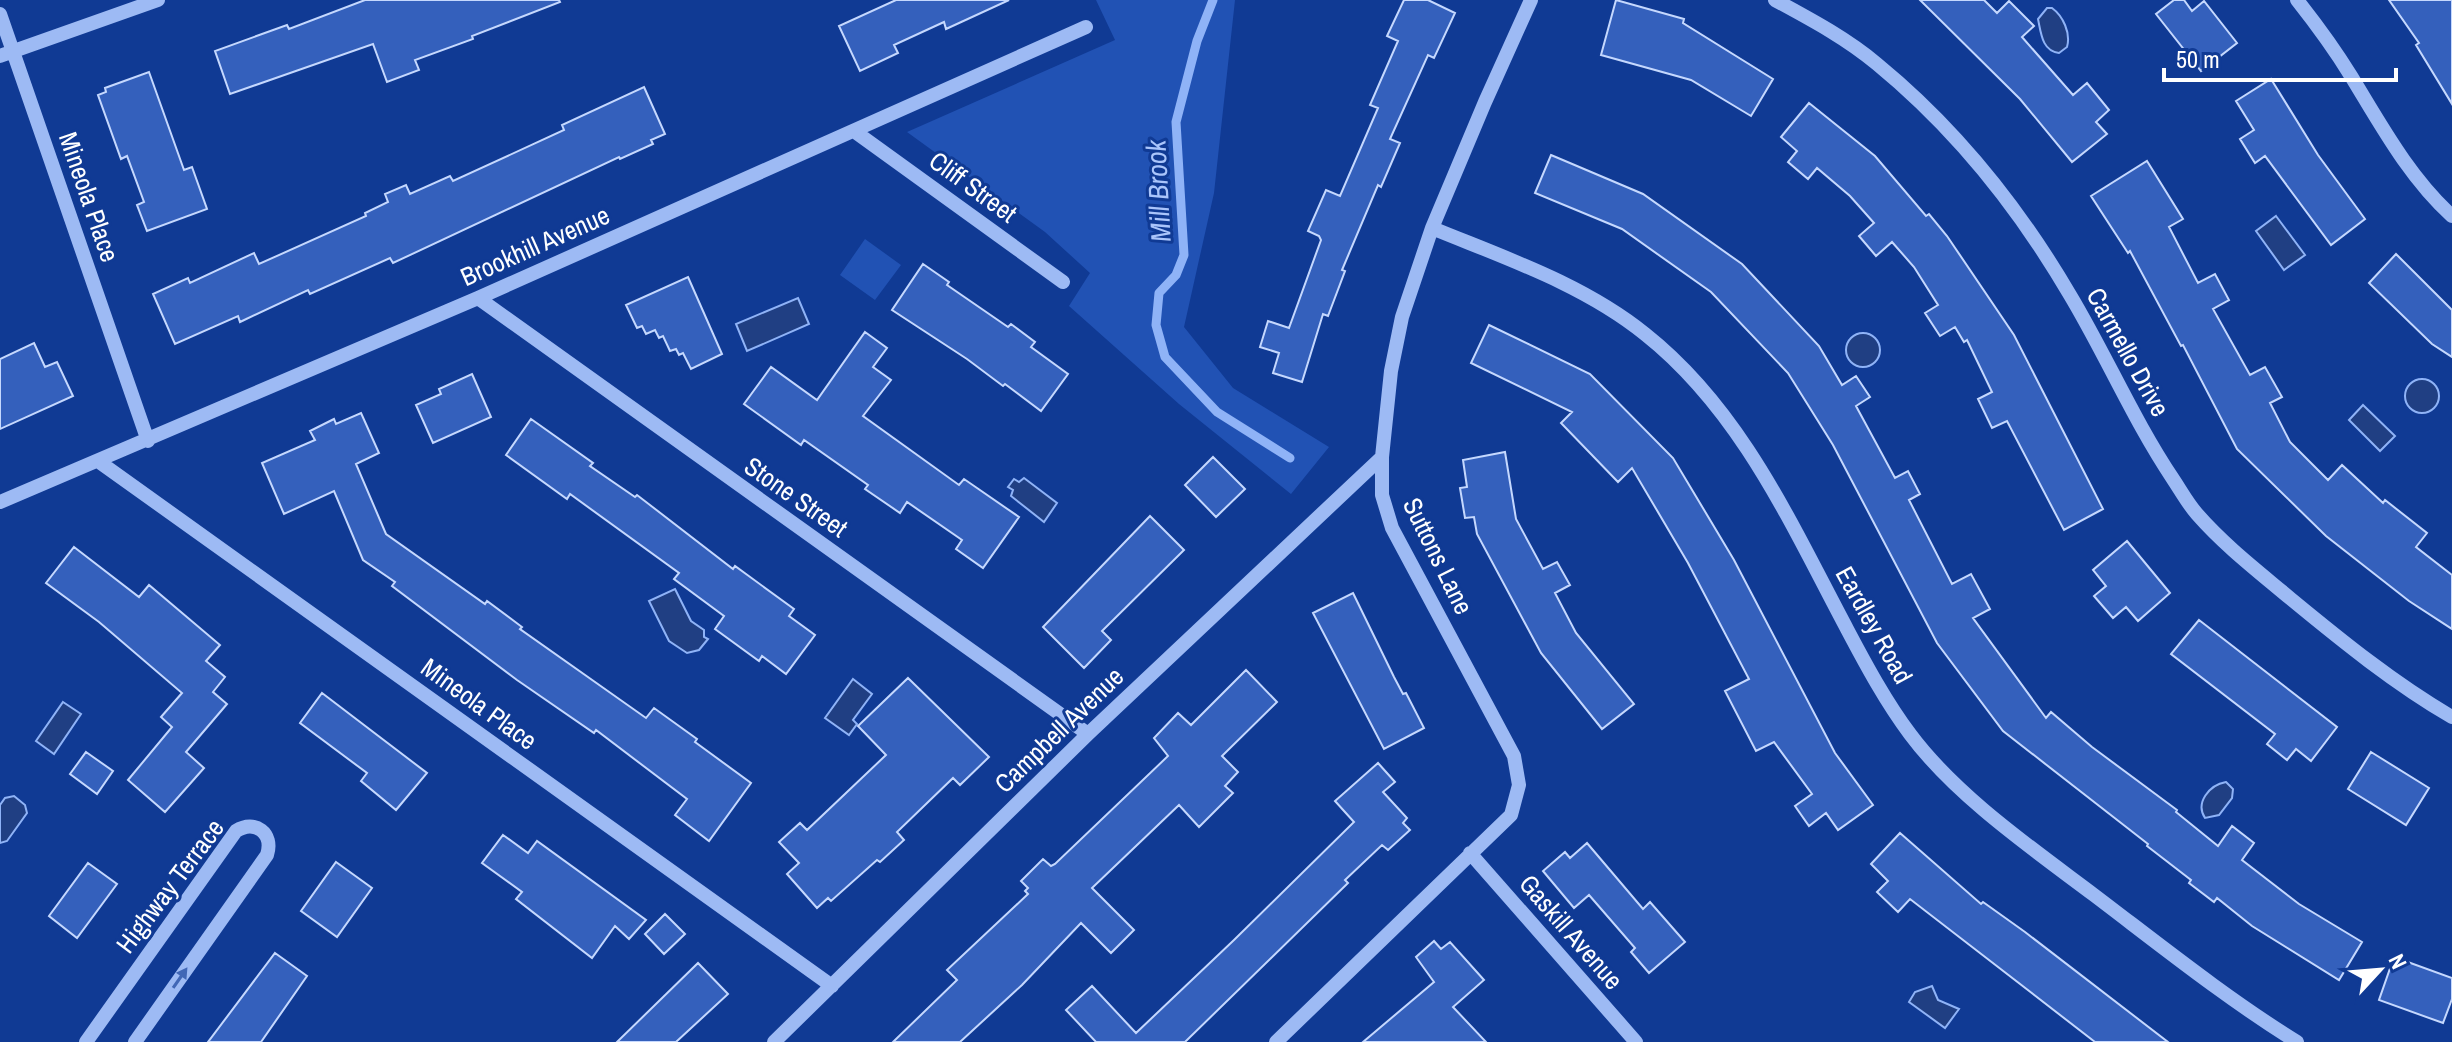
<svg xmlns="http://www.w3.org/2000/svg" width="2452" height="1042" viewBox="0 0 2452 1042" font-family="'Archivo Narrow',sans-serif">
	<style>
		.green { fill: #2152b4 }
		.water { fill: #203f83; stroke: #8fb3f7; stroke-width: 2 }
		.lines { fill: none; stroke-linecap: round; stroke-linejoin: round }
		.stream { stroke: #8fb3f7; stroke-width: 9 }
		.building { fill: #3460bc; stroke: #c5d8fe; stroke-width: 2 }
		.minor { stroke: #9dbaf4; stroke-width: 14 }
		.oneway { fill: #4167b6 }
		.labels { text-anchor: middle; stroke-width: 6; stroke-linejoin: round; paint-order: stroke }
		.street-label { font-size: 26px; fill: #fff; stroke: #103a94 }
		.water-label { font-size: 28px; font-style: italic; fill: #aac5fb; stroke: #103a94 }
	</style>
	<rect width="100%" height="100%" fill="#103a94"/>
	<path class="green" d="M1096 0H1235L1214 193 1184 327 1233 388 1329 447 1291 494 1179 404 1069 306 1090 273 1045 232 907 132 1115 40Z
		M865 239 901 265 875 300 840 275Z"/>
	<path class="water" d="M2047 8H2052C2063 16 2071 33 2067 47L2059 53C2042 51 2041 33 2038 19Z
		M2276 216 2305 255 2284 270 2256 231Z
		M798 298 809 324 747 351 736 324Z
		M1846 350a17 17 0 1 1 34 0a17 17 0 1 1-34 0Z
		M2405 396a17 17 0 1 1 34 0a17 17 0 1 1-34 0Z
		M2363 405 2395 436 2380 451 2349 420Z
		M1024 478 1057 503 1044 522 1011 496 1013 490 1008 487 1014 479 1019 482Z
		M675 589 691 621 704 630V637L708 639 699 650 687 653 669 641 649 601Z
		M853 679 872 694 853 720 857 724 849 735 825 718Z
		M63 702 81 714 54 754 36 741Z
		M2226 782 2233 789 2232 798 2219 815 2205 818C2195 803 2209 785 2226 782Z
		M14 796 25 805 27 813 7 841 0 843V805L5 798Z
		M1932 986 1938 1000 1959 1009 1945 1028 1909 1002 1915 992Z"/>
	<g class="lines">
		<path class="stream" d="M1213 0 1197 41 1176 122 1184 255 1176 275 1159 293 1156 325 1165 357 1217 412 1290 458"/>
	</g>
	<path class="building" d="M365 0H559L560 2 472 36 473 39 415 60 419 70 387 82 373 44 230 94 215 51 287 25 289 29Z
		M896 0H1009L946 29 944 22 894 45 898 53 860 71 839 26Z
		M1404 0H1428L1455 13 1434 58 1428 55 1390 139 1400 143 1381 187 1378 185 1342 270 1345 271 1328 316 1323 314 1302 382 1273 373 1279 353 1260 347 1268 321 1289 328 1321 240 1319 236 1308 231 1326 190 1340 196 1378 108 1370 105 1398 41 1387 36Z
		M1616 0 1684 19 1683 23 1773 79 1751 116 1691 80 1601 55Z
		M1920 0H1984L1997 13 2009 1 2034 26 2022 37 2073 95 2087 83 2109 110 2096 122 2107 134 2072 162 2020 99Z
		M2174 0H2184L2192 11 2204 1 2237 43 2201 71 2156 14Z
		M2389 0H2452V104L2416 45 2419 43Z
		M149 72 184 170 192 167 207 209 147 231 137 205 144 202 127 156 121 159 98 95 106 92 105 88Z
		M2271 79 2318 155 2365 219 2331 245 2265 156 2255 163 2240 139 2254 130 2236 101Z
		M644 87 665 134 651 140 653 144 620 159 619 157 393 263 390 258 310 294 308 290 240 322 238 316 175 344 153 294 188 278 190 283 254 253 259 264 366 216 365 213 388 202 385 194 406 185 410 194 450 176 453 181 564 130 562 125Z
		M1809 103 1875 156 1926 216 1929 214 1947 236 2014 335 2103 509 2064 530 2007 421 1992 428 1978 399 1992 392 1967 340 1964 342 1955 327 1940 336 1925 313 1938 305 1914 267 1892 242 1876 256 1859 236 1874 223 1850 196 1817 168 1808 179 1788 162 1797 151 1781 137Z
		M1551 155 1643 194 1742 264 1819 346 1842 385 1856 376 1870 397 1856 406 1895 478 1908 471 1920 494 1909 500 1952 584 1971 574 1990 609 1973 618 2046 718 2051 712 2092 747 2177 810 2176 812 2218 846 2232 826 2254 843 2242 860 2299 904 2362 942 2339 980 2252 926 2217 898 2214 902 2189 883 2191 880 2147 846 2148 844 2003 731 1937 643 1833 445 1788 373 1711 292 1622 229 1535 193Z
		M2147 161 2183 219 2169 227 2198 283 2215 274 2229 300 2213 309 2250 375 2265 367 2282 397 2270 403 2290 442 2328 480 2342 465 2383 503 2385 500 2427 533 2416 547 2452 575V629L2409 601 2326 536 2237 449 2183 345 2181 346 2130 251 2128 253 2091 196Z
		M2396 254 2452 310V357L2432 344 2369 283Z
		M923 264 949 282 947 285 1008 327 1011 324 1035 342 1031 347 1068 374 1041 411 1005 384 1003 386 967 359 892 310Z
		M688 277 722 354 691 369 683 353 679 355 676 349 670 351 663 336 659 338 655 330 646 334 642 326 637 328 626 305Z
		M1489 325 1590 374 1673 458 1734 560 1835 753 1873 805 1838 830 1826 813 1809 826 1795 806 1812 794 1774 742 1756 751 1725 691 1749 679 1688 563 1632 468 1618 482 1561 423 1572 412 1471 363Z
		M865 332 887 348 873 367 891 380 863 416 959 485 964 479 1019 517 983 568 956 549 962 540 907 502 900 513 865 489 868 485 804 440 801 445 744 404 771 367 817 400Z
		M34 343 45 367 57 362 73 396 0 429V359Z
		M472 374 491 417 433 443 416 405 441 394 439 389Z
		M361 413 379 453 356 464 386 534 485 604 487 601 522 627 520 629 646 718 654 708 697 739 695 742 751 783 709 841 675 815 687 799 596 730 594 733 517 680 392 586 395 582 363 560 334 491 284 514 262 463 315 440 310 431 334 419 336 424Z
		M531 419 593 463 590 466 635 497 637 495 733 569 735 566 794 609 789 616 815 635 786 674 762 656 759 661 715 629 724 616 674 579 679 573 570 494 567 499 506 455Z
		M1505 452 1516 519 1543 569 1557 562 1570 585 1555 593 1576 633 1634 704 1602 729 1541 653 1477 534 1474 517 1465 518 1460 488 1467 487 1463 460Z
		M1213 457 1245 489 1216 517 1185 485Z
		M1150 516 1184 550 1102 631 1111 640 1084 668 1043 627Z
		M2127 541 2170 593 2138 621 2126 607 2113 618 2094 596 2106 586 2093 570Z
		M74 547 139 597 149 585 220 645 206 661 225 677 213 692 227 704 186 752 204 768 165 812 128 780 172 727 161 717 182 693 99 622 46 583Z
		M1353 593 1394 677 1403 694 1406 693 1424 728 1384 749 1313 613Z
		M2199 620 2337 727 2311 761 2296 749 2287 760 2267 744 2275 734 2171 654Z
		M1246 670 1277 702 1222 756 1238 772 1225 786 1233 793 1199 827 1179 805 1092 888 1134 930 1111 953 1081 923 1022 985 960 1042H893L957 980 947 970 1028 894 1025 891 1028 888 1021 881 1043 859 1051 866 1055 864 1168 756 1154 738 1178 713 1191 725Z
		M908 678 989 757 960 785 953 778 897 832 904 840 880 862 877 860 831 901 828 898 817 908 787 874 799 863 779 842 800 823 807 830 886 755 858 726Z
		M322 693 427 773 396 810 361 781 367 773 300 723Z
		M86 752 113 771 97 794 70 774Z
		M2371 752 2429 788 2406 825 2348 789Z
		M1378 763 1395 782 1383 792 1407 818 1403 823 1410 830 1388 850 1382 845 1345 880 1348 883 1185 1042H1096L1066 1010 1092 986 1136 1033 1234 940 1354 822 1335 801Z
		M1900 833 1981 904 1983 902 2025 932 2168 1042H2095L1910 899 1898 912 1877 892 1888 881 1871 864Z
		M503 835 528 853 537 841 646 920 629 939 615 926 592 958 516 899 522 892 482 863Z
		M1587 843 1643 909 1650 902 1685 942 1649 973 1631 952 1635 948 1589 895 1574 908 1543 871 1565 852 1570 858Z
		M336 862 372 888 337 937 301 911Z
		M88 863 117 884 77 938 49 916Z
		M665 914 685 934 664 954 645 934Z
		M1434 941 1441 949 1450 942 1484 980 1453 1007 1486 1042H1363L1434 982 1416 957Z
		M275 953 307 976 261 1042H208Z
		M2394 957 2452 978V999L2443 1023 2379 1000Z
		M698 963 728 994 676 1042H617Z"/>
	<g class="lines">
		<path class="minor" d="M1775 0C1810 19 1846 38 1877 64 1955 128 2019 208 2070 295 2106 355 2134 421 2173 479 2181 491 2188 504 2197 514 2225 546 2259 572 2291 599 2342 641 2395 684 2452 717
			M2297 0C2316 24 2335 50 2351 76 2381 125 2409 177 2452 216
			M0 14 148 441
			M0 56 158 0
			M854 131 1063 282
			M1432 228C1505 258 1583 284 1645 334 1741 410 1791 524 1847 629 1866 665 1886 702 1910 734 1956 796 2033 849 2094 895 2160 945 2226 998 2297 1042
			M478 298 1088 734
			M98 461 832 986
			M0 502 478 298 1086 27
			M1470 853 1636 1042
			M86 1042 236 831C255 819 274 833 267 855L135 1042
			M774 1042 1088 734 1382 457
			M1276 1042 1511 815 1519 785 1514 756 1392 528 1382 495V457L1391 371 1402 317 1432 228 1485 102 1531 0"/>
	</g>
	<defs><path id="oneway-solid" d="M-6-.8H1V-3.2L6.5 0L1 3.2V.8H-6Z" transform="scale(2)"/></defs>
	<use class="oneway" href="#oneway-solid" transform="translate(180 978) rotate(-55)"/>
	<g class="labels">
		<g class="street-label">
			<text transform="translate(973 187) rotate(36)" y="9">Cliff Street</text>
			<text transform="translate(89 197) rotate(71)" y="9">Mineola Place</text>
			<text transform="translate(535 246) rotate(-24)" y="9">Brookhill Avenue</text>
			<text transform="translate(2128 352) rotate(61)" y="9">Carmello Drive</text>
			<text transform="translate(796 497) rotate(35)" y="9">Stone Street</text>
			<text transform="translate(1438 556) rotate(64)" y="9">Suttons Lane</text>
			<text transform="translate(1874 625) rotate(61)" y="9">Eardley Road</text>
			<text transform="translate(479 704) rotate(36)" y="9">Mineola Place</text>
			<text transform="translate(1059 730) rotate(-44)" y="9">Campbell Avenue</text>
			<text transform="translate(170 886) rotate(-53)" y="9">Highway Terrace</text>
			<text transform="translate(1571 932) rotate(49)" y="9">Gaskill Avenue</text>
		</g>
		<g class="water-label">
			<text transform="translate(1158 191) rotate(-93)" y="10">Mill Brook</text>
		</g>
	</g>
	<g transform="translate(2380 970) rotate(64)" stroke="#103a94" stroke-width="6" paint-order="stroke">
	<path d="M0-6L14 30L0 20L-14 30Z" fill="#ffffff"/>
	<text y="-12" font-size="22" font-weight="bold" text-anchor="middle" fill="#ffffff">N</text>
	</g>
	<path d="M2164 68v12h232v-12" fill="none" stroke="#ffffff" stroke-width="4"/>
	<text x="2176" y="68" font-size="24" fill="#ffffff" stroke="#103a94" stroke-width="6" paint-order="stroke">50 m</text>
</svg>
